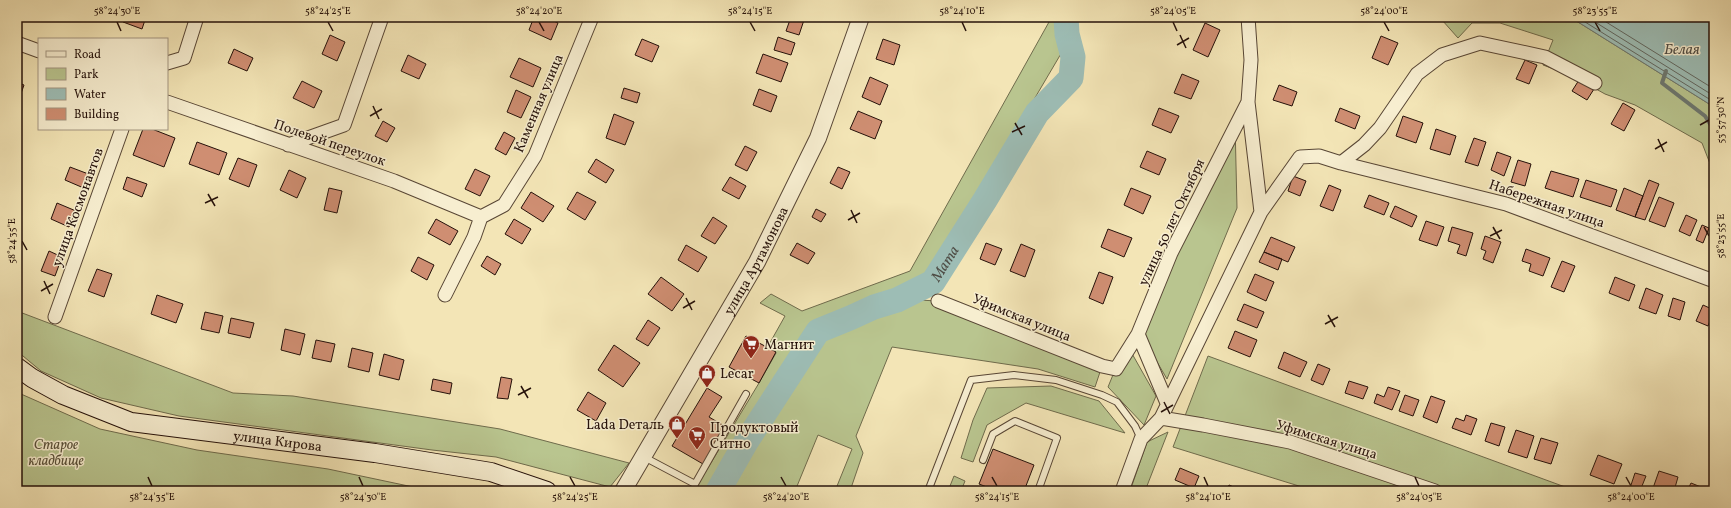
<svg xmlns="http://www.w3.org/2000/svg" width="1731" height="508" viewBox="0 0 1731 508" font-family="Vollkorn,serif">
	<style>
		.green { fill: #b9c58f; stroke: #6f6b4c }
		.water { fill: #9dbdb5; stroke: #6d7871 }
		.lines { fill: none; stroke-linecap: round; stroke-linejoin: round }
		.shore { stroke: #616760; stroke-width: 1 }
		.stream { stroke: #6d7871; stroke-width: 4 }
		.river { stroke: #9dbdb5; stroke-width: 25 }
		.building { fill: #cf8e72; stroke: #25110a }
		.service-casing { stroke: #584635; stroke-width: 8 }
		.minor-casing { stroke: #584635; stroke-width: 15 }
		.tertiary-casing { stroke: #584635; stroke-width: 18 }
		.secondary-casing { stroke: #25110a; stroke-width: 20 }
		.service { stroke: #f7eed0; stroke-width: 6 }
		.minor { stroke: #f7eed0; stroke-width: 13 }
		.tertiary { stroke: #f7eed0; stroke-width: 16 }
		.secondary { stroke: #f7eed0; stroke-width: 18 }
		.ticks { fill: none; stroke: #25110a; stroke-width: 1.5 }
		.labels { text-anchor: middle; stroke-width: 3; stroke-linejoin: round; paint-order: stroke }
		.street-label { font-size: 14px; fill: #25110a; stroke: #f7eed0 }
		.poi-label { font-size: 14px; fill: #25110a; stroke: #f7eed0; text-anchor: start }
		.park-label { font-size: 14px; font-style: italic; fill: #595039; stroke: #f7eed0 }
		.water-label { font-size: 15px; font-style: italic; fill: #4f4d46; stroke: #f7eed0 }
		.neatline { fill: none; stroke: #25110a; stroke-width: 1.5 }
		.ticks-label { font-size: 10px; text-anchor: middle; fill: #25110a }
	</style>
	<rect width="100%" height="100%" fill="#f3e5b6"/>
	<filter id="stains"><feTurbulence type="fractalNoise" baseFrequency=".005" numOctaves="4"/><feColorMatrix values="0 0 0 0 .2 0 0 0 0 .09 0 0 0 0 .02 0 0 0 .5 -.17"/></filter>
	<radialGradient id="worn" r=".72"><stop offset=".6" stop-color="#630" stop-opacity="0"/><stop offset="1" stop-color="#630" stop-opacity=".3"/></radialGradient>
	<path class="green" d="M1049 17H1072V35L930 276 918 300 938 301 1102 366 1095 387 1038 369 892 347 856 436 863 453 850 491H835L852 449 818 435 795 491H694L759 383 776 353 767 348 785 316 760 303 771 294 802 311 910 271 1049 22Z
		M1445 17H1570L1714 107V174L1702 143 1635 105 1605 94 1573 76 1543 65 1553 40 1500 23H1472L1458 38 1442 20Z
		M1235 123 1237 208 1167 379 1136 326Z
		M17 311 233 393 293 396 500 429 629 463 610 487 496 457 432 450 179 416 101 398 41 371 17 351Z
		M1126 343 1156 396 1144 425 1108 387Z
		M1208 356 1576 491H1315L1173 447Z
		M1051 386 1099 401 1125 433 1026 403 987 425 973 462 961 458 973 420 987 388Z
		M17 390 21 394 100 429 197 450 328 469 432 491H17Z
		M1168 432 1145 491H1130L1147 442Z
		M954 476 965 481 961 491H948Z"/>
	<path class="water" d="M1570 17H1714V107Z"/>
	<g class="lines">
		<path class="shore" d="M1577 17 1714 102
			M1587 17 1714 96
			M1598 17 1714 89"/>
		<path class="stream" d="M1666 71 1662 83 1705 116 1714 130"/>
		<path class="river" id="s1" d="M718 491 746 442 818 331 850 318 874 307 897 300 933 282 985 200 1037 113 1071 78 1073 57 1067 34 1066 17"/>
	</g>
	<path class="building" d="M125 17H146L142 29 123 22Z
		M534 17H545L558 23 551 40 529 30Z
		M791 17H805L799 35 786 31Z
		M1205 23 1220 30 1208 57 1193 50Z
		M330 35 345 42 337 61 322 54Z
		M1381 36 1398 43 1388 65 1372 58Z
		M778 37 795 43 791 55 774 50Z
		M642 39 659 46 652 62 635 55Z
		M883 39 900 45 894 65 876 59Z
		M234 49 253 58 247 71 228 63Z
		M763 54 788 63 781 82 756 73Z
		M408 55 426 64 419 79 401 71Z
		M519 58 541 68 533 87 510 77Z
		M1525 60 1537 65 1529 84 1516 79Z
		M1182 74 1199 81 1191 99 1174 93Z
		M870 77 888 85 880 105 862 97Z
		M1579 80 1594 89 1587 100 1572 91Z
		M302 81 322 91 314 108 293 98Z
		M17 82 24 85 18 102H17Z
		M1279 85 1297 92 1292 106 1273 100Z
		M624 88 640 93 637 103 621 98Z
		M759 89 777 96 771 112 753 105Z
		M516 90 531 97 521 118 507 112Z
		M1623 103 1635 110 1624 131 1611 124Z
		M1159 108 1179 116 1171 133 1152 125Z
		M1340 108 1360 116 1355 129 1335 121Z
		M858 111 882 121 875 139 850 129Z
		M614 114 634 122 625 145 606 138Z
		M1403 116 1423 123 1416 143 1396 136Z
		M383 121 395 128 387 142 375 136Z
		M143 129H152L175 138 164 167 133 155Z
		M1436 129 1456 136 1450 155 1430 149Z
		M504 132 515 138 506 155 495 149Z
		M1474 138 1486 142 1478 166 1465 162Z
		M197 142 227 153 219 175 189 164Z
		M745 146 757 152 747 171 735 165Z
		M1147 151 1166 159 1159 175 1140 167Z
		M1497 152 1511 157 1504 176 1491 170Z
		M238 158 257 165 249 187 229 179Z
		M596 159 614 170 606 183 588 172Z
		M1518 160 1531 164 1525 186 1511 182Z
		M70 167 91 175 86 189 65 180Z
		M838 167 850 172 842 189 830 183Z
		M475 169 490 176 480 196 465 189Z
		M289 170 306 178 297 198 280 190Z
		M1551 171 1579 179 1573 197 1545 188Z
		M1293 176 1306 181 1300 196 1288 191Z
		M127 177 147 184 142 197 123 189Z
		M730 177 746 186 739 199 722 190Z
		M1586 180 1617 190 1611 207 1580 197Z
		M1649 180 1659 184 1645 220 1635 217Z
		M1329 185 1341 190 1333 211 1320 206Z
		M329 188 342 191 337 213 324 210Z
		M1131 188 1151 196 1143 214 1124 205Z
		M1624 188 1643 196 1635 217 1616 210Z
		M531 192 554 206 543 222 521 208Z
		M577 192 596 202 585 220 567 209Z
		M1369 195 1389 203 1384 215 1364 207Z
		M1659 197 1674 203 1665 227 1649 221Z
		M57 203 76 211 69 227 51 219Z
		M1395 206 1417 216 1412 227 1390 217Z
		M816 209 826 214 821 222 812 217Z
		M1686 215 1697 220 1690 236 1679 231Z
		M713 217 727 226 715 244 701 236Z
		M436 219 458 231 450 245 428 233Z
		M514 219 531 229 522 244 505 234Z
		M1426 221 1444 227 1437 246 1419 240Z
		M1702 225 1709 228 1703 243 1696 240Z
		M1452 227 1473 233 1466 256 1457 253 1460 245 1448 241Z
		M1108 229 1132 238 1124 257 1101 247Z
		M1485 236 1501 242 1493 263 1483 259 1486 251 1481 249Z
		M1271 237 1295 247 1288 262 1264 252Z
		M797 243 815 253 808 264 790 255Z
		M986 243 1002 249 995 265 980 259Z
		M1021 244 1035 250 1025 277 1010 271Z
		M686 245 707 257 698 272 678 260Z
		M1526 249 1550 258 1543 276 1529 271 1531 264 1522 261Z
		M49 251 62 257 55 276 41 271Z
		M1264 252 1282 259 1278 270 1259 262Z
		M487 256 501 264 495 275 481 266Z
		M418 257 434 265 427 280 411 271Z
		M1562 261 1575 266 1564 292 1551 287Z
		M97 269 112 274 104 297 88 291Z
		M1099 272 1113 277 1103 304 1089 298Z
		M1255 274 1274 282 1266 301 1247 292Z
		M661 277 684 294 672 311 648 294Z
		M1615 277 1635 285 1629 301 1609 293Z
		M1646 288 1663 295 1656 314 1639 308Z
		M157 295 183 304 176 323 151 314Z
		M1673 298 1685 302 1680 320 1668 316Z
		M1244 304 1264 312 1257 328 1237 320Z
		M1703 305 1714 310 1708 326 1696 321Z
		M205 312 223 316 219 333 201 329Z
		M231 318 254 323 250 338 228 333Z
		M648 320 660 328 648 346 636 339Z
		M285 329 305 334 300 355 281 350Z
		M1235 331 1257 340 1250 357 1228 348Z
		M746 336 776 352 759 383 729 367Z
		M316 340 335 344 331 362 312 358Z
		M614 345 640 363 623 387 598 370Z
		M352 348 373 353 369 372 348 367Z
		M1284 352 1307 362 1300 377 1278 368Z
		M384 354 404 360 399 380 379 375Z
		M1318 364 1330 369 1323 385 1311 380Z
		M501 377 512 379 508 399 497 398Z
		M433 379 452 383 450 394 431 390Z
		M1349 381 1368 387 1363 399 1345 393Z
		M1388 387 1400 391 1392 410 1374 403 1377 394 1384 397Z
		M707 388 722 397 709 417 726 427 703 464 672 446Z
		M588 392 606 403 596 421 577 410Z
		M1405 395 1419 400 1413 416 1399 411Z
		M1431 396 1445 401 1437 423 1423 417Z
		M1466 415 1477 419 1471 435 1452 428 1456 418 1464 421Z
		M1491 423 1505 427 1499 446 1485 441Z
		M1516 430 1534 436 1527 458 1508 452Z
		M1541 438 1558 443 1551 464 1534 459Z
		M993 449 1034 465 1024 491H991L992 489 979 484Z
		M1598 455 1622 464 1614 484 1590 475Z
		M1180 468 1199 476 1194 488 1175 480Z
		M1659 471 1678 477 1674 491H1652Z
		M1635 473 1646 476 1640 491 1630 488Z
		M1691 483 1711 491H1687Z
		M1229 485 1243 491H1226Z"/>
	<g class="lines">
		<g class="service-casing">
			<path id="service" d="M644 457 695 484 746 394
				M983 460 993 434 1015 421 1057 438 1038 491
				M928 491 971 380 1014 375 1056 380 1102 395 1117 402 1135 426 1141 439"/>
		</g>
		<g class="minor-casing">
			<path id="minor" d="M1248 17 1251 60 1248 102 1261 212
				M17 43 39 51
				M167 63 184 58 197 17
				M167 102 394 181 481 217
				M288 145 344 125 382 17
				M1341 163 1364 145 1380 128 1417 74 1442 55 1480 43 1545 57 1595 83
				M445 295 474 237 481 217 504 205 535 156 592 17
				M938 301 1102 366 1116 369 1138 334
				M55 317 122 129
				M1167 403 1138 334 1171 253 1248 102
				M1161 418 1203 425 1290 442 1435 491
				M1122 491 1141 439 1161 418 1261 212 1300 157 1319 156 1341 163 1506 204 1714 281"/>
		</g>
		<g class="tertiary-casing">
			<g id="tertiary">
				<path id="s2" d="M623 491 757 262 818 138 861 17"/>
			</g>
		</g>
		<g class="secondary-casing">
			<g id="secondary">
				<path id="s3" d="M17 367 32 378 63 395 131 422 375 453 491 472 547 491"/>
			</g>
		</g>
		<use href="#service" class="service"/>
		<use href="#minor" class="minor"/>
		<use href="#tertiary" class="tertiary"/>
		<use href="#secondary" class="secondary"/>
	</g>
	<path class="ticks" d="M117 22 121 31M328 22 333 31M539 22 544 31M750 22 755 31M962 22 966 31M1173 22 1177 31M1384 22 1389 31M1595 22 1600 31M1180 35 1186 48M1177 45 1189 38M373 106 379 119M370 116 382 109M1015 123 1022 135M1700 125 1709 120M1012 132 1025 126M1658 139 1664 152M1655 149 1667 142M208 194 215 206M205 203 218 197M851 210 857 223M848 220 860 213M1493 227 1500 239M1704 227 1709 236M1490 236 1502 230M22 241 27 250M44 281 50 294M41 291 53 284M686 298 692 310M683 308 695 301M1328 315 1335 327M1325 324 1338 317M521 386 528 398M518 395 531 388M1164 402 1170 414M1161 412 1173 405M148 477 152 486M359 477 363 486M570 477 575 486M781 477 786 486M992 477 997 486M1204 477 1208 486M1415 477 1419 486M1626 477 1631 486"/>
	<defs>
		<g id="supermarket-pin" transform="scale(0.9)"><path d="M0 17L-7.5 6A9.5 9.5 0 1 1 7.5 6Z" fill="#8f2418" stroke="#f7eed0"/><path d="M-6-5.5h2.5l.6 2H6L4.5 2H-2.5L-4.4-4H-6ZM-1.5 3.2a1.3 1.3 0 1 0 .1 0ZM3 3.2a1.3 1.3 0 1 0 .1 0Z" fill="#fff"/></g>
		<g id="shop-pin" transform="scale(0.9)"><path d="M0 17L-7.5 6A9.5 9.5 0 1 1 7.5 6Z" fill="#8f2418" stroke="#f7eed0"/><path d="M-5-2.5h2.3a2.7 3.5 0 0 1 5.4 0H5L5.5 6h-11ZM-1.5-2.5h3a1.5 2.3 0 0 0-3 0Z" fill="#fff"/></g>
	</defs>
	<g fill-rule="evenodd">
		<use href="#supermarket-pin" x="751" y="344"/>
		<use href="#shop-pin" x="707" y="373"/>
		<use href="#shop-pin" x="677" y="424"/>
		<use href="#supermarket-pin" x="697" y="435"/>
	</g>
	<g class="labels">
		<g class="street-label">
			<text transform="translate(538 103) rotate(-67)" y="5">Каменная улица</text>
			<text transform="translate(330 142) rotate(19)" y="5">Полевой переулок</text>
			<text transform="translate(1547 203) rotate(19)" y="5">Набережная улица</text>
			<text transform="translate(77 207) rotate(-70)" y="5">улица Космонавтов</text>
			<text transform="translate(1171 222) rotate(-65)" y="5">улица 50 лет Октября</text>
			<text dy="5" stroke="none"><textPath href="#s2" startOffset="266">улица Артамонова</textPath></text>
			<text transform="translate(1022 317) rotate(22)" y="5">Уфимская улица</text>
			<text transform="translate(1327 439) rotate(17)" y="5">Уфимская улица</text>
			<text dy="5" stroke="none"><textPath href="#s3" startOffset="275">улица Кирова</textPath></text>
		</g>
		<g class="poi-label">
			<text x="764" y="349">Магнит</text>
			<text x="720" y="378">Lecar</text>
			<text x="664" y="429" text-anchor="end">Lada Dеталь</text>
			<text x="710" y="432">Продуктовый<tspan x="710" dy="16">Ситно</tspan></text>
		</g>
		<g class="park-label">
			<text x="56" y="449">Старое<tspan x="56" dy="16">кладбище</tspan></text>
		</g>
		<g class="water-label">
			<text x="1682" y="54">Белая</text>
			<text dy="5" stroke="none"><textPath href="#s1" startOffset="336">Мата</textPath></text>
		</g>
	</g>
	<rect width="1731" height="508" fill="none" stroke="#f3e5b6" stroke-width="44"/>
	<rect x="38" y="38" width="130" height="92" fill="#f7eed0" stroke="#a39681"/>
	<rect x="46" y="51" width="20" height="6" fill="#f7eed0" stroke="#a39681"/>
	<text x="74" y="58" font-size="12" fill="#25110a">Road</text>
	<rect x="46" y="68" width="20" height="12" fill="#b9c58f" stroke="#a39681"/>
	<text x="74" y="78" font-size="12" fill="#25110a">Park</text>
	<rect x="46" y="88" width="20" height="12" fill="#9dbdb5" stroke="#a39681"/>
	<text x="74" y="98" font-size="12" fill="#25110a">Water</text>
	<rect x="46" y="108" width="20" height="12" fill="#cf8e72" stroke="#a39681"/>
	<text x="74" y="118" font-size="12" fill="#25110a">Building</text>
	<rect x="22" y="22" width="1687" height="464" class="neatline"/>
	<g class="ticks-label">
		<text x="117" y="14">58°24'30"E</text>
		<text x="328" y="14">58°24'25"E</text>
		<text x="539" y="14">58°24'20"E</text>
		<text x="750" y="14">58°24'15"E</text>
		<text x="962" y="14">58°24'10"E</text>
		<text x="1173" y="14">58°24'05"E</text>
		<text x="1384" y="14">58°24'00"E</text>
		<text x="1595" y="14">58°23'55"E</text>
		<text transform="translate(1720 120) rotate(-90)" y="4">53°57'30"N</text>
		<text transform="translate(1720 236) rotate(-90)" y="4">58°23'55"E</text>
		<text transform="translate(11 241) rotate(-90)" y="4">58°24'35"E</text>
		<text x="152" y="500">58°24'35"E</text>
		<text x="363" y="500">58°24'30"E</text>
		<text x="575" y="500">58°24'25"E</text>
		<text x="786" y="500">58°24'20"E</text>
		<text x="997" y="500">58°24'15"E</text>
		<text x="1208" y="500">58°24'10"E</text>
		<text x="1419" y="500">58°24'05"E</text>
		<text x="1631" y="500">58°24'00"E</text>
	</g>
	<rect width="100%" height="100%" filter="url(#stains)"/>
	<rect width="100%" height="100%" fill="url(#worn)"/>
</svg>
